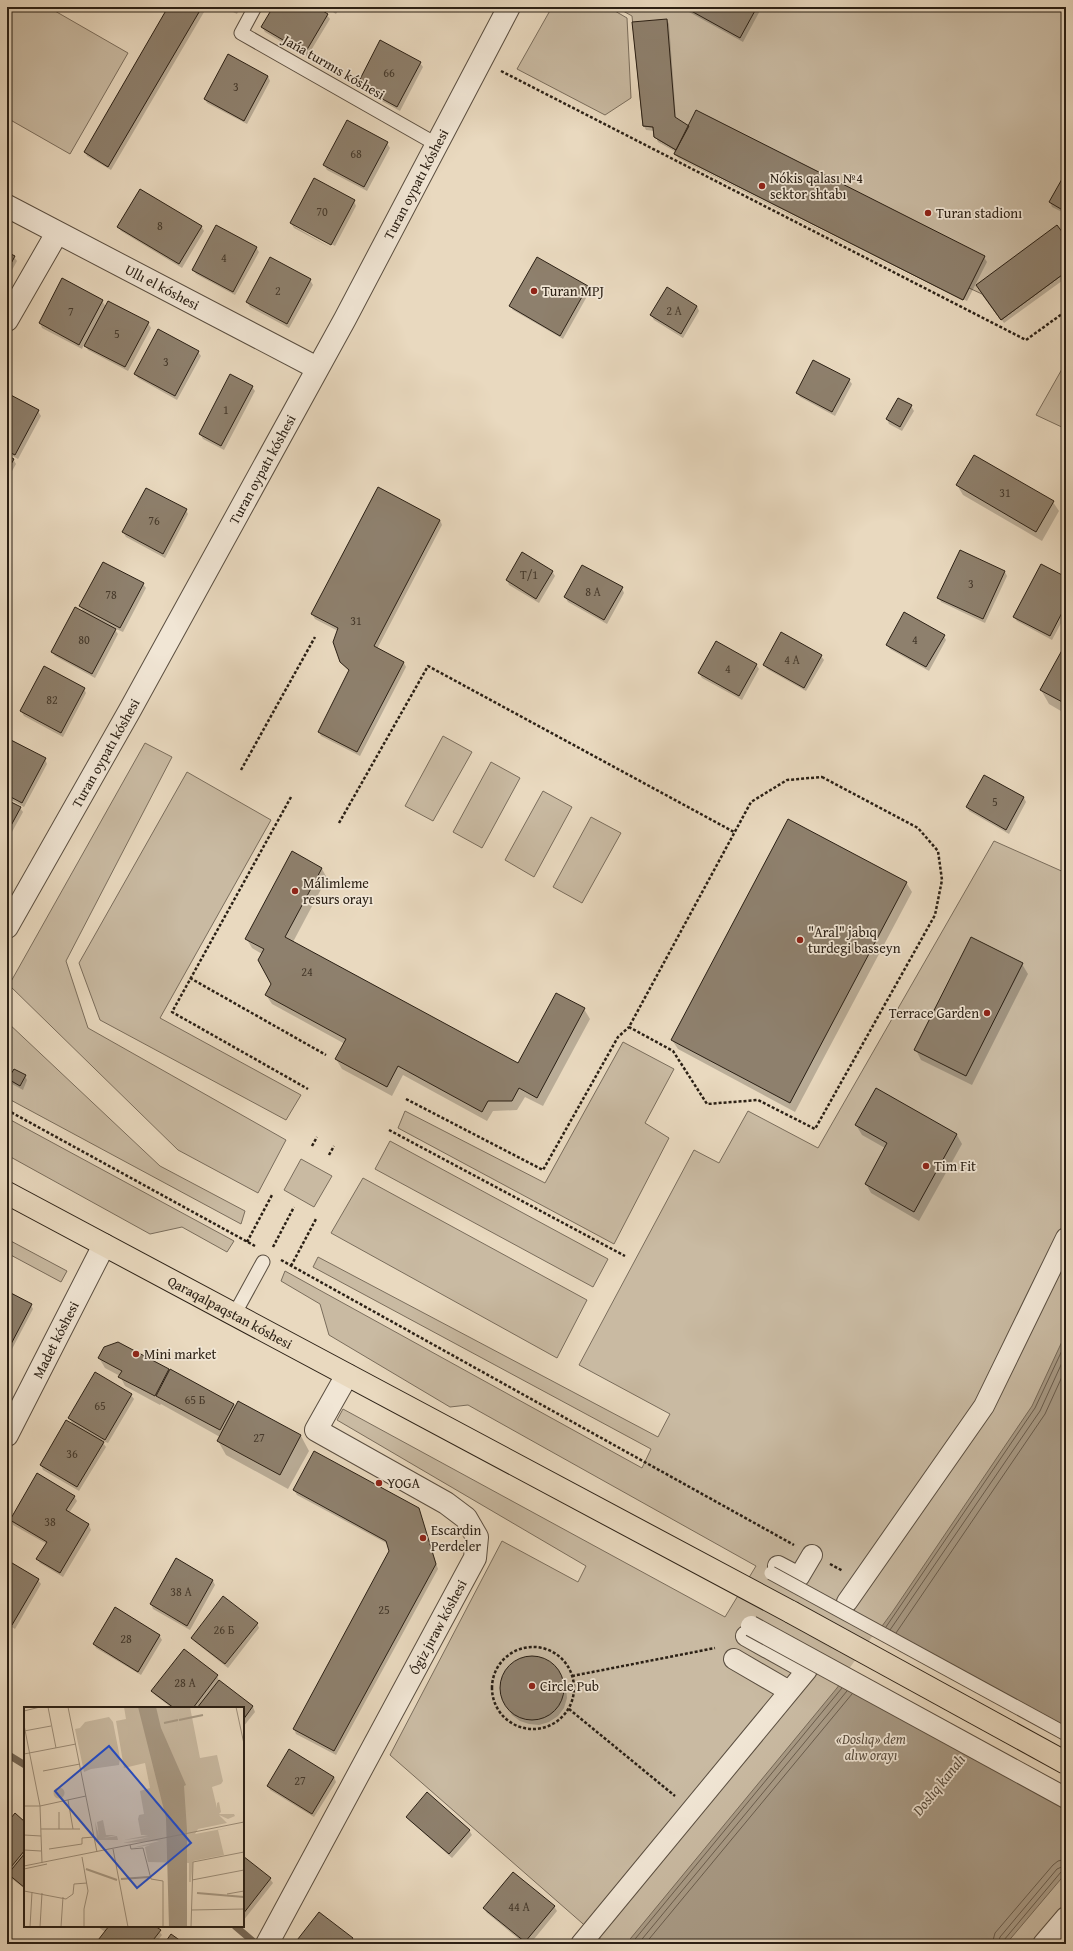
<svg xmlns="http://www.w3.org/2000/svg" width="1073" height="1951" viewBox="0 0 1073 1951" font-family="'Gentium Book Plus',serif">
	<style>
		.green { fill: #c9baa2; stroke: #7a6d5c }
		.water { fill: #a89a85; stroke: #766958 }
		.pier { fill: #e9d9bf }
		.shadow { fill: #0003 }
		.lines { fill: none; stroke-linecap: round; stroke-linejoin: round }
		.shore { stroke: #6a5d4d; stroke-width: 1 }
		.stream { stroke: #766958; stroke-width: 7 }
		.building { fill: #8e806d; stroke: #2b2015 }
		.pedestrian-tunnel { stroke: #c3b49d; stroke-width: 20; stroke-dasharray: 20 10; stroke-linecap: butt }
		.service-casing { stroke: #5a4e40; stroke-width: 15 }
		.pedestrian-casing { stroke: #5a4e40; stroke-width: 22 }
		.minor-casing { stroke: #5a4e40; stroke-width: 24 }
		.primary-casing { stroke: #2b2015; stroke-width: 24 }
		.path { stroke: #2b2015; stroke-width: 2.5; stroke-dasharray: 3 2; stroke-linecap: butt }
		.service { stroke: #f1e6d5; stroke-width: 13 }
		.pedestrian { stroke: #f1e6d5; stroke-width: 20 }
		.minor { stroke: #f1e6d5; stroke-width: 22 }
		.primary { stroke: #e9d9bf; stroke-width: 22 }
		.service-bridge-casing { stroke: #5a4e40; stroke-width: 15; stroke-linecap: butt }
		.pedestrian-bridge-casing { stroke: #5a4e40; stroke-width: 22; stroke-linecap: butt }
		.primary-bridge-casing { stroke: #2b2015; stroke-width: 24; stroke-linecap: butt }
		.service-bridge { stroke: #f1e6d5; stroke-width: 13 }
		.pedestrian-bridge { stroke: #f1e6d5; stroke-width: 20 }
		.primary-bridge { stroke: #e9d9bf; stroke-width: 22 }
		.poi-dot { fill: #8f2418; stroke: #f1e6d5; stroke-width: 1.5 }
		.labels { text-anchor: middle; stroke-width: 3.5; stroke-linejoin: round; paint-order: stroke }
		.number-label { font-size: 12px; fill: #44382b }
		.street-label { font-size: 14px; fill: #2b2015; stroke: #f1e6d5 }
		.poi-label { font-size: 14px; fill: #2b2015; stroke: #f1e6d5; text-anchor: start }
		.park-label { font-size: 14px; font-style: italic; fill: #5a4e3f; stroke: #f1e6d5 }
		.water-label { font-size: 15px; font-style: italic; fill: #574b3c; stroke: #f1e6d5 }
		.inset-river { fill: none; stroke: #a89a85; stroke-width: 2 }
		.inset-road { fill: none; stroke: #9d8f7b; stroke-width: 1 }
		.view { fill: #1d4ed8; fill-opacity: 0.15; stroke: #1d4ed8; stroke-width: 2 }
		.inset-edge { fill: none; stroke: #2b2015; stroke-width: 2 }
	</style>
	<rect width="100%" height="100%" fill="#e9d9bf"/>
	<filter id="stains"><feTurbulence type="fractalNoise" baseFrequency=".005" numOctaves="4"/><feColorMatrix values="0 0 0 0 .2 0 0 0 0 .09 0 0 0 0 .02 0 0 0 .5 -.17"/></filter>
	<radialGradient id="worn" r=".72"><stop offset=".6" stop-color="#630" stop-opacity="0"/><stop offset="1" stop-color="#630" stop-opacity=".3"/></radialGradient>
	<path class="green" d="M7 7H48L128 53 70 154 7 118Z
		M552 7H608L627 18 631 98 605 115 517 69Z
		M616 7H1066V272L1001 320 982 294 969 288 963 300 674 154 676 150 654 137 653 127 643 126 632 16Z
		M1066 362V429L1036 415Z
		M443 736 472 752 433 821 405 806Z
		M145 743 172 757 66 961 88 1028 286 1140 258 1193 178 1150 9 985Z
		M491 762 520 778 482 848 453 832Z
		M187 772 271 820 160 1018 301 1095 286 1120 100 1020 79 963Z
		M543 791 572 807 534 877 505 860Z
		M591 817 621 833 582 903 553 887Z
		M994 841 1066 873V1944H606L390 1755 502 1541 578 1582 586 1566 337 1420 343 1409 725 1617 756 1566 468 1405 450 1407 329 1335 320 1304 281 1281 285 1271 642 1468 651 1449 313 1267 318 1257 658 1437 670 1414 579 1365 694 1150 719 1163 748 1111 818 1148Z
		M7 1022 160 1166 245 1211 241 1224 7 1098Z
		M623 1042 674 1069 645 1123 669 1138 614 1244 398 1128 405 1111 545 1183Z
		M7 1118 234 1241 227 1252 182 1227 150 1234 7 1155Z
		M390 1141 608 1259 593 1287 375 1169Z
		M301 1159 332 1176 314 1207 284 1190Z
		M363 1178 587 1300 557 1358 331 1233Z
		M7 1239 67 1271 61 1282 7 1253Z"/>
	<path class="water" d="M1066 1333V1873L1006 1944H626L837 1688 893 1611 1032 1406Z"/>
	<path class="pier" d="M879 1627 1066 1730V1802L841 1680Z"/>
	<path class="shadow" d="M170 7H207L111 170 87 156 85 152Z
		M223 7H240L237 14Z
		M274 7H314L327 15 330 19 307 57 265 32 262 27Z
		M325 7H340L336 14Z
		M680 7H762L743 42Z
		M667 20 669 24 676 119 689 127 984 257 987 262 967 301 678 155V157L965 304 678 158 676 152 658 142 654 131 646 130 644 126Z
		M420 63 423 67 400 111 360 89 358 85Z
		M268 76 270 81 247 124 207 103 205 99Z
		M387 143 390 148 367 191 327 170 324 165Z
		M1066 174V214L1052 207 1050 202Z
		M354 201 356 206 335 246 294 224V226L333 249 294 228 291 223Z
		M201 226 204 231 182 268 121 231 118 227Z
		M1066 239V278L1004 323 979 289Z
		M256 247 259 252 235 295 196 274 193 270Z
		M7 253 14 257 17 261 7 279Z
		M537 258 588 287 590 291 563 339 513 310 510 306Z
		M310 280 313 285 289 328 250 307 247 302Z
		M102 301 106 307 148 323 151 328 128 371 88 350 84 344 82 349 42 328 40 323Z
		M697 306 699 311 683 338 654 320 651 315Z
		M198 352 201 356 177 400 138 378 135 374Z
		M849 380 852 384 835 416 800 397 797 393Z
		M252 387 255 391 224 450 203 439 200 434Z
		M7 394 38 411 41 416 18 459 7 453Z
		M911 406 914 411 902 431 889 424 887 419Z
		M7 456 13 459 16 464 7 480Z
		M957 485 1053 502 1059 511 1042 541 963 495Z
		M186 510 188 514 165 558 126 537 123 532Z
		M440 520 442 525 377 649 404 663 406 667 360 756 321 736 319 732 350 672 341 662 338 631 315 619 312 614Z
		M552 571 555 576 539 603 509 585 507 580Z
		M1005 572 1007 576 985 623 941 602 939 598Z
		M1066 578V614L1052 640 1017 621 1014 617Z
		M143 584 146 588 123 632 114 628 118 634 95 678 55 656 52 652 84 613 80 606Z
		M622 588 624 593 607 624 568 602 565 597Z
		M944 636 946 640 929 671 890 649 887 645Z
		M1066 645V714L1049 704 1041 690Z
		M821 656 824 660 806 691 767 669 764 665Z
		M756 664 759 669 742 700 702 678 699 673Z
		M84 689 86 693 63 737 24 716 21 711Z
		M7 739 45 759 47 764 24 807 7 798Z
		M984 776 1024 798 1026 802 1009 834 969 811 967 807Z
		M7 801 20 808 23 812 7 841Z
		M293 853 322 869 327 878 293 942 518 1064 556 994 584 1009 590 1019 543 1106 525 1097 517 1110 493 1111 487 1121 403 1075 392 1096 342 1069 336 1059 345 1044 272 1004 266 995 272 984 262 954 252 948 246 938Z
		M906 882 912 892 795 1112 678 1049 672 1040Z
		M1022 964 1028 974 972 1085 921 1060 916 1050Z
		M25 1076 27 1080 23 1090 12 1084 10 1079Z
		M877 1089 957 1135 962 1144 919 1221 871 1193 866 1184 885 1148 862 1135 856 1125Z
		M7 1292 31 1305 33 1309 12 1349 7 1347Z
		M99 1358 169 1370 234 1404 236 1408 239 1402 301 1436 309 1451 288 1489 226 1455 218 1441 220 1437 161 1404 160 1405 125 1386 120 1376 105 1368Z
		M131 1395 134 1399 108 1443 101 1440 106 1447 79 1491 43 1470 41 1465 67 1421 74 1426 69 1418Z
		M294 1490 418 1509 438 1569 336 1755 296 1734 294 1729 391 1552 388 1544 297 1495Z
		M74 1496 77 1501 69 1513 89 1525 91 1530 63 1577 40 1563 37 1559 47 1544 13 1525 11 1520Z
		M7 1562 38 1580 41 1584 15 1629 7 1624Z
		M213 1581 215 1585 190 1630 153 1609 151 1604Z
		M257 1623 259 1628 228 1668 195 1642 192 1638Z
		M159 1635 162 1640 141 1675 96 1648 94 1644Z
		M532 1656 543 1658 552 1664 559 1672 566 1687 567 1698 564 1708 558 1716 549 1722 539 1725 529 1724 520 1721 512 1715 503 1701 501 1691V1681L505 1671 513 1663 522 1658Z
		M217 1676 219 1681 253 1707 255 1712 243 1727V1708H172L155 1695 152 1691Z
		M334 1777 336 1782 314 1817 270 1790 268 1786Z
		M407 1817 469 1830 472 1835 452 1858 410 1821Z
		M25 1823V1889L7 1875V1825Z
		M243 1857 270 1879 273 1883 243 1921Z
		M554 1906 557 1911 530 1944H525L487 1913 484 1908Z
		M319 1913 352 1939 355 1944H295Z
		M97 1926H154L162 1935 155 1944H96L105 1932Z"/>
	<g class="lines">
		<path class="shore" d="M886 1627 1035 1408 1066 1342
			M890 1630 1040 1411 1066 1354
			M896 1633 1045 1414 1066 1368
			M631 1944 842 1688
			M638 1944 847 1691
			M645 1944 852 1694
			M992 1944 995 1933 1053 1865 1058 1861 1066 1859
			M998 1944 1000 1937 1057 1869 1066 1865
			M1003 1944 1004 1940 1061 1872 1066 1871"/>
		<path class="stream" d="M7 1754 25 1765
			M235 1926 255 1943"/>
	</g>
	<path class="building" d="M168 7H202L108 167 84 152Z
		M273 7H316L328 14 305 53 261 27Z
		M684 7H757L740 38Z
		M667 19 675 117 689 126 676 150 654 137 653 127 643 126 632 22Z
		M380 40 421 62 397 107 357 85Z
		M228 54 268 76 244 121 204 99Z
		M696 110 985 256 963 300 674 154Z
		M347 120 388 142 364 187 323 165Z
		M1066 172V212L1049 202Z
		M314 178 355 200 331 245 290 223Z
		M140 189 202 226 179 264 117 227Z
		M216 225 257 247 233 292 192 270Z
		M1057 225 1066 237V272L1001 320 976 285Z
		M7 252 15 256 7 271Z
		M270 257 311 279 287 324 246 302Z
		M537 257 588 286 560 336 509 306Z
		M62 278 103 300 79 345 39 323Z
		M667 287 697 306 681 334 650 315Z
		M108 301 149 322 125 367 84 346Z
		M158 329 199 351 175 396 134 374Z
		M813 360 850 379 832 412 796 393Z
		M230 374 253 386 221 446 199 434Z
		M7 393 39 410 15 455 7 451Z
		M898 398 912 405 900 427 886 419Z
		M7 455 14 459 7 471Z
		M974 455 1054 501 1036 532 956 485Z
		M378 487 440 520 374 646 404 662 357 752 318 732 349 670 340 662 333 642 338 628 311 614Z
		M146 488 187 509 163 554 122 532Z
		M960 550 1005 571 983 619 937 598Z
		M522 552 553 571 536 599 506 580Z
		M103 562 144 583 120 628 79 606Z
		M1041 564 1066 577V605L1050 636 1013 617Z
		M582 565 623 587 604 620 564 597Z
		M75 607 116 629 92 674 51 652Z
		M904 612 945 635 926 667 886 645Z
		M781 632 822 655 804 688 763 665Z
		M716 641 757 664 739 696 698 673Z
		M1066 643V704L1040 690Z
		M44 666 85 688 61 733 20 711Z
		M7 738 46 758 22 803 7 795Z
		M984 775 1024 797 1006 830 966 807Z
		M7 800 21 807 7 833Z
		M788 819 907 882 790 1103 671 1040Z
		M292 851 322 868 285 937 518 1063 556 993 585 1008 537 1098 519 1088 512 1101H488L482 1112 398 1066 387 1087 335 1059 346 1039 265 995 271 984 258 960 264 949 245 939Z
		M971 937 1023 963 966 1076 914 1050Z
		M14 1069 26 1075 20 1086 8 1079Z
		M876 1088 957 1134 914 1212 865 1184 887 1143 855 1125Z
		M7 1291 32 1304 10 1346 7 1344Z
		M118 1342 169 1369 155 1396 118 1377 122 1371 98 1358 104 1347Z
		M170 1369 234 1404 220 1430 156 1396Z
		M95 1372 132 1394 105 1440 68 1418Z
		M238 1401 301 1435 280 1475 217 1441Z
		M66 1420 104 1442 77 1487 40 1465Z
		M314 1451 419 1508 436 1564 334 1751 293 1729 389 1551 386 1541 293 1490Z
		M37 1473 75 1496 66 1510 89 1524 60 1573 36 1559 47 1542 10 1520Z
		M176 1558 213 1580 187 1626 150 1604Z
		M7 1560 39 1579 12 1625 7 1622Z
		M223 1596 258 1623 225 1664 191 1638Z
		M115 1607 160 1635 138 1672 93 1644Z
		M184 1649 218 1675 193 1708H174L151 1691Z
		M500 1688a32 32 0 1 1 64 0a32 32 0 1 1-64 0Z
		M219 1680 253 1706 243 1720V1708H197Z
		M289 1749 334 1777 312 1814 267 1786Z
		M427 1792 470 1830 449 1854 406 1817Z
		M15 1813 25 1822V1850L7 1872V1823Z
		M25 1853V1888L8 1874Z
		M243 1856 271 1878 243 1914Z
		M513 1872 555 1906 525 1942 483 1908Z
		M319 1912 353 1938 349 1944H294Z
		M109 1926H155L161 1930 150 1944H95Z
		M171 1934 185 1944H164Z"/>
	<g class="lines">
		<path class="pedestrian-tunnel" d="M807 1670 847 1602"/>
		<g class="service-casing">
			<path id="service" d="M255 7 241 33 436 144
				M234 1315 263 1262"/>
		</g>
		<g class="pedestrian-casing">
			<path id="pedestrian" d="M778 1566 799 1577 812 1555
				M847 1602 984 1406 1066 1238
				M734 1659 789 1691
				M581 1944 807 1670 746 1636
				M1043 1944 1066 1917"/>
		</g>
		<g class="minor-casing">
			<g id="minor">
				<path id="s1" d="M7 206 317 368"/>
				<path d="M7 320 57 233"/>
				<path id="s2" d="M7 927 130 710 345 319 509 7"/>
				<path id="s3" d="M7 1435 104 1245"/>
				<path id="s4" d="M267 1944 475 1558 477 1537 466 1518 446 1503 316 1430 347 1375"/>
			</g>
		</g>
		<g class="primary-casing">
			<g id="primary">
				<path id="s5" d="M7 1193 791 1612"/>
			</g>
		</g>
		<path class="path" d="M501 71 1026 340 1066 311
			M241 770 315 637
			M822 777 918 828 938 851 942 880 935 915 815 1129 758 1100 707 1104 673 1051 629 1027 751 802 787 780Z
			M291 797 172 1012 308 1089
			M339 823 428 666 734 832
			M190 978 326 1055
			M406 1099 543 1170 618 1037 629 1027
			M7 1110 255 1246
			M389 1130 625 1256
			M312 1146 317 1137
			M329 1155 334 1146
			M247 1242 272 1195
			M273 1247 294 1207
			M281 1260 794 1545
			M291 1266 316 1219
			M830 1564 843 1571
			M492 1688a41 41 0 1 1 82 0a41 41 0 1 1-82 0Z
			M572 1676 715 1648
			M569 1709 675 1796"/>
		<use href="#service" class="service"/>
		<use href="#pedestrian" class="pedestrian"/>
		<use href="#minor" class="minor"/>
		<use href="#primary" class="primary"/>
		<g class="service-bridge-casing">
			<path id="service-bridge" d="M771 1573 1066 1734"/>
		</g>
		<g class="pedestrian-bridge-casing">
			<path id="pedestrian-bridge" d="M751 1626 1066 1798"/>
		</g>
		<g class="primary-bridge-casing">
			<path id="primary-bridge" d="M791 1612 1066 1763"/>
		</g>
		<use href="#service-bridge" class="service-bridge"/>
		<use href="#pedestrian-bridge" class="pedestrian-bridge"/>
		<use href="#primary-bridge" class="primary-bridge"/>
	</g>
	<g class="poi-dot">
		<circle cx="762" cy="186" r="4"/>
		<circle cx="928" cy="213" r="4"/>
		<circle cx="534" cy="291" r="4"/>
		<circle cx="295" cy="891" r="4"/>
		<circle cx="800" cy="940" r="4"/>
		<circle cx="987" cy="1013" r="4"/>
		<circle cx="926" cy="1166" r="4"/>
		<circle cx="136" cy="1354" r="4"/>
		<circle cx="379" cy="1483" r="4"/>
		<circle cx="423" cy="1538" r="4"/>
		<circle cx="532" cy="1686" r="4"/>
	</g>
	<g class="labels">
		<g class="number-label">
			<text x="389" y="77">66</text>
			<text x="236" y="91">3</text>
			<text x="356" y="158">68</text>
			<text x="322" y="216">70</text>
			<text x="160" y="230">8</text>
			<text x="224" y="262">4</text>
			<text x="278" y="295">2</text>
			<text x="674" y="315">2 А</text>
			<text x="71" y="316">7</text>
			<text x="117" y="338">5</text>
			<text x="166" y="366">3</text>
			<text x="226" y="414">1</text>
			<text x="1005" y="497">31</text>
			<text x="154" y="525">76</text>
			<text x="529" y="579">Т/1</text>
			<text x="971" y="588">3</text>
			<text x="593" y="596">8 А</text>
			<text x="111" y="599">78</text>
			<text x="356" y="625">31</text>
			<text x="84" y="644">80</text>
			<text x="915" y="644">4</text>
			<text x="792" y="664">4 А</text>
			<text x="728" y="673">4</text>
			<text x="52" y="704">82</text>
			<text x="995" y="806">5</text>
			<text x="307" y="976">24</text>
			<text x="195" y="1404">65 Б</text>
			<text x="100" y="1410">65</text>
			<text x="259" y="1442">27</text>
			<text x="72" y="1458">36</text>
			<text x="50" y="1526">38</text>
			<text x="181" y="1596">38 А</text>
			<text x="384" y="1614">25</text>
			<text x="224" y="1634">26 Б</text>
			<text x="126" y="1643">28</text>
			<text x="185" y="1687">28 А</text>
			<text x="300" y="1785">27</text>
			<text x="519" y="1911">44 А</text>
		</g>
		<g class="street-label">
			<text transform="translate(334 67) rotate(30)" y="5">Jańa turmıs kóshesi</text>
			<text dy="5" stroke="none"><textPath href="#s2" startOffset="848">Turan oypatı kóshesi</textPath></text>
			<text dy="5" stroke="none"><textPath href="#s1" startOffset="175">Ullı el kóshesi</textPath></text>
			<text dy="5" stroke="none"><textPath href="#s2" startOffset="524">Turan oypatı kóshesi</textPath></text>
			<text dy="5" stroke="none"><textPath href="#s2" startOffset="200">Turan oypatı kóshesi</textPath></text>
			<text dy="5" stroke="none"><textPath href="#s5" startOffset="253">Qaraqalpaqstan kóshesi</textPath></text>
			<text dy="5" stroke="none"><textPath href="#s3" startOffset="107">Madet kóshesi</textPath></text>
			<text dy="5" stroke="none"><textPath href="#s4" startOffset="360">Ógiz jıraw kóshesi</textPath></text>
		</g>
		<g class="poi-label">
			<text x="770" y="183">Nókis qalası №4<tspan x="770" dy="16">sektor shtabı</tspan></text>
			<text x="936" y="218">Turan stadionı</text>
			<text x="542" y="296">Turan MPJ</text>
			<text x="303" y="888">Málimleme<tspan x="303" dy="16">resurs orayı</tspan></text>
			<text x="808" y="937">"Aral" jabıq<tspan x="808" dy="16">turdegi basseyn</tspan></text>
			<text x="979" y="1018" text-anchor="end">Terrace Garden</text>
			<text x="934" y="1171">Tim Fit</text>
			<text x="144" y="1359">Mini market</text>
			<text x="387" y="1488">YOGA</text>
			<text x="431" y="1535">Escardin<tspan x="431" dy="16">Perdeler</tspan></text>
			<text x="540" y="1691">Circle Pub</text>
		</g>
		<g class="park-label">
			<text x="871" y="1744">«Doslıq» dem<tspan x="871" dy="16">alıw orayı</tspan></text>
		</g>
		<g class="water-label">
			<text transform="translate(939 1785) rotate(-51)" y="5">Doslıq kanalı</text>
		</g>
	</g>
	<g transform="translate(24 1707)">
		<rect width="220" height="220" fill="#e9d9bf"/>
		<path d="M100 0H166L176 51 193 48 199 74 197 77 188 80 193 101V96L195 95 197 105 195 107H210L211 109 204 112 195 108 203 116 174 122 171 127 208 120 194 123 200 148 169 154 167 175H165V156L124 155 121 140 126 138 108 141 135 134 99 136 125 130 100 133 124 128H117L114 112 115 108 120 107 116 84 126 81 121 56 100 61 92 14 102 12ZM85 10 89 15 96 51 95 58 67 62 60 65 51 22 56 21 61 15ZM29.5 86a5.5 5.5 0 1 1 11 0a5.5 5.5 0 1 1-11 0ZM79 113 82 128H92L79 131 75 129 73 115ZM71 114 75 129 79 131 93 129 94 133H73Z" fill="#c9baa2"/>
		<path d="M114 0H132L137 21 162 78 160 79 163 123V220H145L142 111Z" fill="#a89a85"/>
		<path class="inset-river" d="M155 13 179 8M140 16 154 13M62 162 93 173M97 172 125 170M173 186 220 190"/>
		<path class="inset-road" d="M24 0 32 41M44 0 73 145M212 0 220 37M0 4 16 0M0 18 16 99 18 156M0 24 27 19M0 47 52 37M19 64 56 57M44 93 49 122M0 99H16L62 89M17 122H56M35 122V105M0 128 17 129M106 138 107 142 119 141 127 172 139 174V220M25 142 58 137V131L70 130M89 142 104 220M0 143 17 144M58 150 64 184 60 202V220M0 159 220 115M0 162 23 157M168 173 220 163M0 184 42 192 49 187 50 177 63 176M203 187 220 184M167 203 220 202M6 220 8 185M16 220 18 186M37 220 39 190M167 220 169 155 220 145"/>
		<path class="view" d="M85 39 167 136 113 181 31 84Z"/>
		<rect width="220" height="220" class="inset-edge"/>
	</g>
	<rect width="1073" height="1951" fill="none" stroke="#e9d9bf" stroke-width="24"/>
	<rect x="8" y="8" width="1057" height="1935" fill="none" stroke="#2b2015" stroke-width="2"/>
	<rect x="12" y="12" width="1049" height="1927" fill="none" stroke="#2b2015"/>
	<rect width="100%" height="100%" filter="url(#stains)"/>
	<rect width="100%" height="100%" fill="url(#worn)"/>
</svg>
